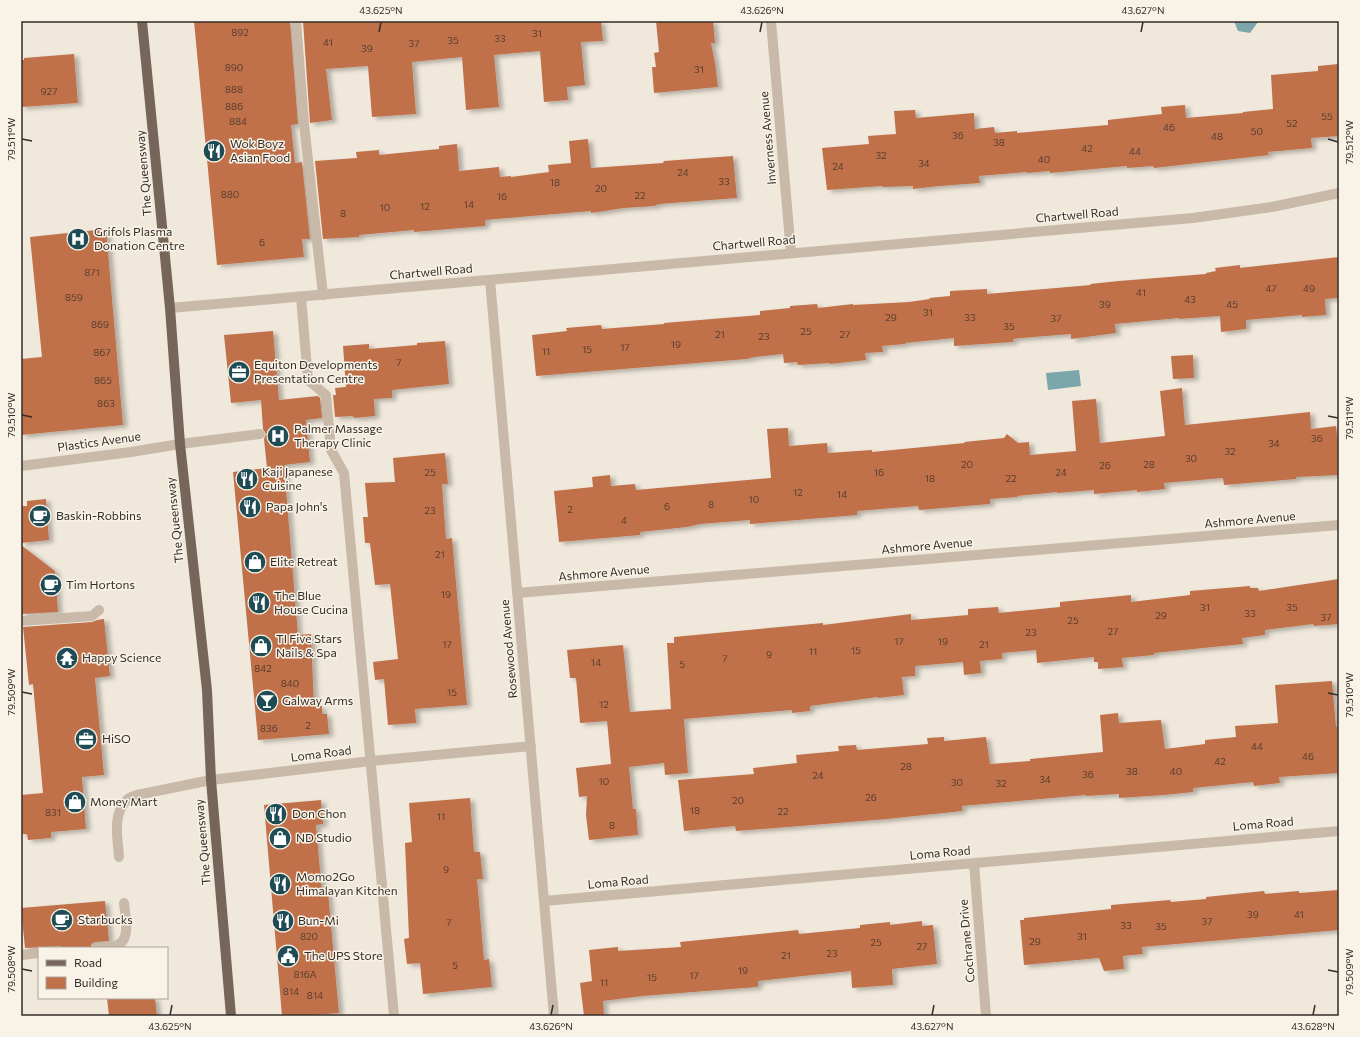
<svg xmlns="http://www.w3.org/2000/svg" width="1360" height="1037" viewBox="0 0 1360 1037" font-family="Commissioner,sans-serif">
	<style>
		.water { fill: #7ba6ac }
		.building { fill: #c0714a; filter: url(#shadow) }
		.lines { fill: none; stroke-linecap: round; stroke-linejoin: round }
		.lane { stroke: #c8b9a8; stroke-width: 10 }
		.street { stroke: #c8b9a8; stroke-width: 10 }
		.primary { stroke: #766659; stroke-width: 10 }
		.ticks { fill: none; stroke: #352d28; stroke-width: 1.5 }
		.labels { text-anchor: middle; stroke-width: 3; stroke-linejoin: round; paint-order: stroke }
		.number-label { font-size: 10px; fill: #583e30 }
		.street-label { font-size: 12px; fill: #352d28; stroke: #f8f2e7 }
		.poi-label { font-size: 12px; fill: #352d28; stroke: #f8f2e7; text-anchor: start }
		.neatline { fill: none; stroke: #352d28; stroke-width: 1.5 }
		.ticks-label { font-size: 10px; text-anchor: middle; fill: #352d28 }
	</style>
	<defs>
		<filter id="shadow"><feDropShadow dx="4.5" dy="2.5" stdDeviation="2" flood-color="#0004"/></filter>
	</defs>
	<rect width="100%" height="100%" fill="#f0e8db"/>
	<path class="water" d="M1234 21H1257L1258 22 1250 33 1238 31Z
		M1079 370 1081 386 1048 390 1046 373Z"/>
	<path class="building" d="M194 21H290L298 124 291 125 295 163 302 162 310 239H302L304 257 217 265Z
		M303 21H601L603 41 581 42 585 85 567 87 568 100 544 102 540 51 494 55 499 107 466 110 462 57 412 62 416 114 372 117 368 66 326 69 332 120 310 123Z
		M656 21H713L715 43H711L715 63 718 87 654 93 652 67H656L654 53 659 52Z
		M74 54 78 103 21 107V60H24V58Z
		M1339 64V136L1311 138 1312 148 1268 152 1269 155 1154 168 1153 166 1127 168V166L1050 173V171L1027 173V172L979 176 980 183 939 186 913 189V186L883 187 882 186 827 190 822 148 869 144 868 136 896 134 894 111 915 110 916 118 974 113 975 129 994 127 995 133 1017 131V133L1108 125V120L1162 114 1161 107 1185 105 1186 118 1243 113V112L1273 109 1271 75 1318 71V66Z
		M588 139 591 168 663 163 664 161 733 156 737 198 659 204 654 206 624 208 591 213V211L485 220V226L414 232V230L359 235V237L323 239 315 161 357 158 356 152 379 150V155L439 149V146L457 144 459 171 499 167 500 177 511 176V177L549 172 548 165 571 163 569 141Z
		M106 229 123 425 21 435V359L42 357 30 237Z
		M1339 257V298L1325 299 1326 315 1302 317V315L1246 320V329L1221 332 1220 316 1179 319V318L1115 324 1116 333 1071 339V334L1021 338 1013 339V342L954 346V338L905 343V344L882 346 883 352 865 353 866 360 830 364V363L798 365 797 362 784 363 783 354 754 357 747 359 536 376 532 335 567 331 566 328 601 325 602 329 664 324V323L760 315V311L790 308V306L817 304 818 308 853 304V305L909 302 930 299 929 298 950 296V291L987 289V294L1091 285 1090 284 1119 281 1206 274V273L1216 271 1215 268 1240 265V268Z
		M273 331 279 400 318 396 320 398 322 418 306 420 310 462 284 465 298 635 311 634 314 706H322V714H327L329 734 258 740 233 472 267 468 264 439 266 434 263 429 261 400 231 403 224 335Z
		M445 341 449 384 392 390V398L374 399 375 416 354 418V416L352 417V416L335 417 333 395H336L335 388 346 387 343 346 369 344V349L417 345V343Z
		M1193 355 1194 378 1173 379 1171 356Z
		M1182 388 1185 425 1310 412 1311 429 1336 426 1339 455V475L1296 477V479L1224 485 1223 478 1164 483 1165 489 1137 492V490L1094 494V490L1057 493V492L1017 496V497L990 499V504L919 510 918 506 857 511V515L750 524V520L700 524 687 527 640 532V535L559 542 554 491 593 487 592 477 610 475 611 486 635 484 636 490 771 478 767 429 788 428 789 446 827 443 828 453 872 450V452L965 443 964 442 1004 438 1007 434 1018 443 1029 442 1030 455 1076 451 1072 401 1096 399 1100 443 1165 436 1160 391Z
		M445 453 448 484H442L446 539 452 538 467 705 415 709 416 723 388 725 384 679 375 680 373 662 398 659 390 584 375 585 370 543H365L363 517H368L365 483 395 482 393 458Z
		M46 499 49 540 21 543V506H27V501Z
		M21 545 55 571 58 612 22 614Z
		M1339 579V624L1314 626 1313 624 1265 630V635L1242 638 1243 644 1154 653V655L1122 658 1123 667 1098 669V662H1094V657L1037 663 1036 650 1002 653V659L980 661 981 673 964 675 963 662 915 666V676L902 677 904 695 878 698V697L810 706V711L792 713V710L684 719 688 773 665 775 664 763 629 767 633 809H636L638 835 589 840 586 815 587 796 579 797 576 768 611 764 607 721 580 723 576 678H570L567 650 623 645 630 712 671 709 667 643H674V637L823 623V625L911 614V620L968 615V609L998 607 999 613 1060 607V602L1131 595V602L1190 595V591L1250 586V588H1258L1259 591Z
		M104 619 110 676 95 678 104 775 82 777 86 829 51 832V838L28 840 27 834H21V795L43 793 33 684 29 685 23 627 92 622 97 620Z
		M1332 681 1336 727H1339V773L1279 777 1280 783 1254 786 1253 782 1193 788V792L1164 795 1119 798V794L1086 796V795L962 806V811L887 819 736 831 735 826 684 831 678 780 754 774 753 768 797 763 796 755 839 751 838 746 856 745 857 750 928 744 927 738 944 737V741L986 737 990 764 1030 761V759L1103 752 1100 715 1118 713 1119 723 1161 720 1165 749 1205 744V740L1236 737 1235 726 1278 723 1275 685Z
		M470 798 474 852H480L483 879H477L484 960 489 959 492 987 423 994 420 963 407 964 404 939 409 938 405 843 412 842 409 803Z
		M321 800 323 824 316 825 322 893 328 892 339 1013 302 1016H282L264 805Z
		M1339 890V930L1142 947 1143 954 1123 956 1124 969 1104 971 1099 958 1024 965 1020 920H1024V918L1111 909V905L1170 900 1171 902 1206 899V897L1264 891 1265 894 1299 891V893Z
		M105 901 109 941 95 942 92 943 90 948H61V946L25 948 21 908Z
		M922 921V926L933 925 937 964 892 969 893 985 852 988 851 971 803 976 758 981V986L757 987 642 996 603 1001 604 1015 584 1016 580 983 592 981 589 950 618 947V951L681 947 680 942 798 930 799 934 860 928V925L890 922V925Z
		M107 998H155L157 1016H109Z"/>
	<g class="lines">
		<path class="lane" d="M296 21 304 124 323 295
			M301 297 308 380 326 395 331 450 344 473 394 1016
			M180 444 260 434
			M21 621 92 616 99 610
			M119 857C118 840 112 815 126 801 128 798 133 796 137 795L211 780
			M96 948C102 947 109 948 115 946 132 942 125 916 124 903
			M21 955 39 953"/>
		<path class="street" d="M771 21 791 253
			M490 280 554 1016
			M170 308 1193 218 1272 207 1339 193
			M21 466 131 452 180 444
			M517 593 1339 525
			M211 780 371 761 531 746
			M974 863 986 1016
			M544 901 1339 831"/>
		<path class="primary" d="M142 21 170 308 180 444 207 690 211 780 231 1016"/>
	</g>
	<path class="ticks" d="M379 32 381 22M760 32 762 22M1141 32 1143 22M22 139 32 141M1328 139 1338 142M22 415 32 417M1328 416 1338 418M22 692 32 694M1328 693 1338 695M22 969 32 971M1328 970 1338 972M170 1015 172 1005M551 1015 553 1005M932 1015 934 1005M1313 1015 1315 1005"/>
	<defs>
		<g id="restaurant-disc" transform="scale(1.15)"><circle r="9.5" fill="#1f4c54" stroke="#f8f2e7"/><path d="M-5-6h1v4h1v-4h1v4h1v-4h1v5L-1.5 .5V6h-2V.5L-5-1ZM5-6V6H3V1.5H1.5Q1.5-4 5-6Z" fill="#fff"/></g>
		<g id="hospital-disc" transform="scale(1.15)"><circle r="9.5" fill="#1f4c54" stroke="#f8f2e7"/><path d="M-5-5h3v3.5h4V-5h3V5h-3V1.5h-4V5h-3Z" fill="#fff"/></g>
		<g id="office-disc" transform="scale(1.15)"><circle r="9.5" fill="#1f4c54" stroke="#f8f2e7"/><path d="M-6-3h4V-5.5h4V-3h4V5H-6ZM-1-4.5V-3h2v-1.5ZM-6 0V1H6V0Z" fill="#fff"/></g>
		<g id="cafe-disc" transform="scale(1.15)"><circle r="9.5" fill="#1f4c54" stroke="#f8f2e7"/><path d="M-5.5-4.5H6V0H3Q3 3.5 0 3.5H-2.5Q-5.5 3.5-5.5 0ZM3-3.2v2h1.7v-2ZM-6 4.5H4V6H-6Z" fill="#fff"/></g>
		<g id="shop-disc" transform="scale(1.15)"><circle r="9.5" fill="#1f4c54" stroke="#f8f2e7"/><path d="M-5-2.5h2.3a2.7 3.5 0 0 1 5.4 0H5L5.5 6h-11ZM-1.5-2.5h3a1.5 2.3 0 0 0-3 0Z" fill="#fff"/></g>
		<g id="temple-disc" transform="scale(1.15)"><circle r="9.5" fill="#1f4c54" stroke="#f8f2e7"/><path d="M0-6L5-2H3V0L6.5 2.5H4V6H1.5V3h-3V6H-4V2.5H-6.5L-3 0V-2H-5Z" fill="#fff"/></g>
		<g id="bar-disc" transform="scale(1.15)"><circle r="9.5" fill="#1f4c54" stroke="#f8f2e7"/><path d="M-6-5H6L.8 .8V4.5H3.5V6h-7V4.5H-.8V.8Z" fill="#fff"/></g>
		<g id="civic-disc" transform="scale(1.15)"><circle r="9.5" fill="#1f4c54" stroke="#f8f2e7"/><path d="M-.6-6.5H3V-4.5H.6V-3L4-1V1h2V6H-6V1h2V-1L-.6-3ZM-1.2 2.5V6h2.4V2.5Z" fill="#fff"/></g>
	</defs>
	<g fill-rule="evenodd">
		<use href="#restaurant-disc" x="214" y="151"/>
		<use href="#hospital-disc" x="78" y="239"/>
		<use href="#office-disc" x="239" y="372"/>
		<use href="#hospital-disc" x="278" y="436"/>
		<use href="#restaurant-disc" x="247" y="479"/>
		<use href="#restaurant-disc" x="250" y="507"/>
		<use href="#cafe-disc" x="40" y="516"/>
		<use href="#shop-disc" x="255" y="562"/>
		<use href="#cafe-disc" x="51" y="585"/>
		<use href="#restaurant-disc" x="259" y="603"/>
		<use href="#shop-disc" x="261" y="646"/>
		<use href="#temple-disc" x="67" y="658"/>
		<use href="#bar-disc" x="267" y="701"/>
		<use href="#office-disc" x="86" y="739"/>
		<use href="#shop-disc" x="75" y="802"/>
		<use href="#restaurant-disc" x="276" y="814"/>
		<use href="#shop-disc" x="280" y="838"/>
		<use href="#restaurant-disc" x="280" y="884"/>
		<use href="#cafe-disc" x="62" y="920"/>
		<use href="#restaurant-disc" x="283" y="921"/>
		<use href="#civic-disc" x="288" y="956"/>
	</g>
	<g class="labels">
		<g class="number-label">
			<text x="240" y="36">892</text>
			<text x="537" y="37">31</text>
			<text x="500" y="42">33</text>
			<text x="453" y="44">35</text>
			<text x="328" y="46">41</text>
			<text x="414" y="47">37</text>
			<text x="367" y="52">39</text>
			<text x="234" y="71">890</text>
			<text x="699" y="73">31</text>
			<text x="234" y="93">888</text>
			<text x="49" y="95">927</text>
			<text x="234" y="110">886</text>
			<text x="1327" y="120">55</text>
			<text x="238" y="125">884</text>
			<text x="1292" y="127">52</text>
			<text x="1169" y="131">46</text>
			<text x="1257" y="135">50</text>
			<text x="958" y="139">36</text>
			<text x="1217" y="140">48</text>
			<text x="999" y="146">38</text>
			<text x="1087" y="152">42</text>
			<text x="1135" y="155">44</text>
			<text x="881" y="159">32</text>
			<text x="1044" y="163">40</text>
			<text x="924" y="167">34</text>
			<text x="838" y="170">24</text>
			<text x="683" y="176">24</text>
			<text x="724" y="185">33</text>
			<text x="555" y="186">18</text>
			<text x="601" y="192">20</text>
			<text x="230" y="198">880</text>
			<text x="640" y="199">22</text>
			<text x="502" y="200">16</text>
			<text x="469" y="208">14</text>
			<text x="425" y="210">12</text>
			<text x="385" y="211">10</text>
			<text x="343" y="217">8</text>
			<text x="262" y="246">6</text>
			<text x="92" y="276">871</text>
			<text x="1271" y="292">47</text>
			<text x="1309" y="292">49</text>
			<text x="1141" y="296">41</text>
			<text x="74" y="301">859</text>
			<text x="1190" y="303">43</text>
			<text x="1105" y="308">39</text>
			<text x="1232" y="308">45</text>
			<text x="928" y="316">31</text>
			<text x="891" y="321">29</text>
			<text x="970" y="321">33</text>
			<text x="1056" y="322">37</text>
			<text x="100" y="328">869</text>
			<text x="1009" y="330">35</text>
			<text x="806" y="335">25</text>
			<text x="720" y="338">21</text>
			<text x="845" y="338">27</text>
			<text x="764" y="340">23</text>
			<text x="676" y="348">19</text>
			<text x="625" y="351">17</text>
			<text x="587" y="353">15</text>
			<text x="546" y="355">11</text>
			<text x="102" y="356">867</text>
			<text x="399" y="366">7</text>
			<text x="103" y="384">865</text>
			<text x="106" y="407">863</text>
			<text x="1317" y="442">36</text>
			<text x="1274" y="447">34</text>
			<text x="1230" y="455">32</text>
			<text x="1191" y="462">30</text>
			<text x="967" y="468">20</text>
			<text x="1149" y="468">28</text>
			<text x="1105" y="469">26</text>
			<text x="430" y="476">25</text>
			<text x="879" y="476">16</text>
			<text x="1061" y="476">24</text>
			<text x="930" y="482">18</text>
			<text x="1011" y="482">22</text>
			<text x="798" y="496">12</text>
			<text x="842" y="498">14</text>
			<text x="754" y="503">10</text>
			<text x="711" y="508">8</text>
			<text x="667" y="510">6</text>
			<text x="570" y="513">2</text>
			<text x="430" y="514">23</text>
			<text x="624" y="524">4</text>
			<text x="440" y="558">21</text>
			<text x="446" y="598">19</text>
			<text x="1205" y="611">31</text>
			<text x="1292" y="611">35</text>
			<text x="1250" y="617">33</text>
			<text x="1161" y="619">29</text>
			<text x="1326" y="621">37</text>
			<text x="1073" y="624">25</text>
			<text x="1113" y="635">27</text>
			<text x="1031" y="636">23</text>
			<text x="899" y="645">17</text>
			<text x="943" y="645">19</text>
			<text x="447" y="648">17</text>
			<text x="984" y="648">21</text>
			<text x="856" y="654">15</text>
			<text x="813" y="655">11</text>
			<text x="769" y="658">9</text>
			<text x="725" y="662">7</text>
			<text x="596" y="666">14</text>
			<text x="682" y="668">5</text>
			<text x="263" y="672">842</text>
			<text x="290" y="687">840</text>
			<text x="452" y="696">15</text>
			<text x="604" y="708">12</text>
			<text x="308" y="729">2</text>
			<text x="269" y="732">836</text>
			<text x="1257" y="750">44</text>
			<text x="1308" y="760">46</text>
			<text x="1220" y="765">42</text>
			<text x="906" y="770">28</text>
			<text x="1132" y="775">38</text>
			<text x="1176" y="775">40</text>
			<text x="1088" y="778">36</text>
			<text x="818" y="779">24</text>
			<text x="1045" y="783">34</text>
			<text x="604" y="785">10</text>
			<text x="957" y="786">30</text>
			<text x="1001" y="787">32</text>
			<text x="871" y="801">26</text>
			<text x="738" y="804">20</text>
			<text x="695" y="814">18</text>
			<text x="783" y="815">22</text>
			<text x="53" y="816">831</text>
			<text x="441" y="820">11</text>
			<text x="612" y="829">8</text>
			<text x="446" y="873">9</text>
			<text x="1253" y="918">39</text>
			<text x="1299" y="918">41</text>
			<text x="1207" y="925">37</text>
			<text x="449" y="926">7</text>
			<text x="1126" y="929">33</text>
			<text x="1161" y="930">35</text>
			<text x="309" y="940">820</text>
			<text x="1082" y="940">31</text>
			<text x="1035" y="945">29</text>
			<text x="876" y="946">25</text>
			<text x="922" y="950">27</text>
			<text x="832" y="957">23</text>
			<text x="786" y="959">21</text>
			<text x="455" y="969">5</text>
			<text x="743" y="974">19</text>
			<text x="305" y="978">816A</text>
			<text x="694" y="979">17</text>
			<text x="652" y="981">15</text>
			<text x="604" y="986">11</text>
			<text x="291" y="995">814</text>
			<text x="315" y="999">814</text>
		</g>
		<g class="street-label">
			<text transform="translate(768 138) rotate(-95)" y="4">Inverness Avenue</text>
			<text transform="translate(144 173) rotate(-95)" y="4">The Queensway</text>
			<text transform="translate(1077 215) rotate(-5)" y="4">Chartwell Road</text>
			<text transform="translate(754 243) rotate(-5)" y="4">Chartwell Road</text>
			<text transform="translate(431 272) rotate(-5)" y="4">Chartwell Road</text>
			<text transform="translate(99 442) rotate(-8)" y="4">Plastics Avenue</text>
			<text transform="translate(175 520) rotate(-96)" y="4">The Queensway</text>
			<text transform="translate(1250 520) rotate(-5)" y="4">Ashmore Avenue</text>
			<text transform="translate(927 546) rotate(-5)" y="4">Ashmore Avenue</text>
			<text transform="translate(604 573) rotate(-5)" y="4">Ashmore Avenue</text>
			<text transform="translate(509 649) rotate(-95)" y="4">Rosewood Avenue</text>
			<text transform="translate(321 754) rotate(-7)" y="4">Loma Road</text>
			<text transform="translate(1263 824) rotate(-5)" y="4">Loma Road</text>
			<text transform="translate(203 842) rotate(-95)" y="4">The Queensway</text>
			<text transform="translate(940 853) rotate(-5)" y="4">Loma Road</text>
			<text transform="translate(618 882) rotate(-5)" y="4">Loma Road</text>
			<text transform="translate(967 941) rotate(-95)" y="4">Cochrane Drive</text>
		</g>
		<g class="poi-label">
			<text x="230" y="148">Wok Boyz<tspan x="230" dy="14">Asian Food</tspan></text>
			<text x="94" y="236">Grifols Plasma<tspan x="94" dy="14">Donation Centre</tspan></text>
			<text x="254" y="369">Equiton Developments<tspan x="254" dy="14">Presentation Centre</tspan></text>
			<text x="294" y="433">Palmer Massage<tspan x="294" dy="14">Therapy Clinic</tspan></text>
			<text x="262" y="476">Kaji Japanese<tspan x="262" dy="14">Cuisine</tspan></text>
			<text x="266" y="511">Papa John's</text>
			<text x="56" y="520">Baskin-Robbins</text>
			<text x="270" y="566">Elite Retreat</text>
			<text x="66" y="589">Tim Hortons</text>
			<text x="274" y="600">The Blue<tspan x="274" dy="14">House Cucina</tspan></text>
			<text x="276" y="643">TI Five Stars<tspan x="276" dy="14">Nails &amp; Spa</tspan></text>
			<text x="82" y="662">Happy Science</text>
			<text x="282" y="705">Galway Arms</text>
			<text x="102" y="743">HiSO</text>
			<text x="90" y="806">Money Mart</text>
			<text x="292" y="818">Don Chon</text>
			<text x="296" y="842">ND Studio</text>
			<text x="296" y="881">Momo2Go<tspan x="296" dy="14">Himalayan Kitchen</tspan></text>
			<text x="78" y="924">Starbucks</text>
			<text x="298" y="925">Bun-Mi</text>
			<text x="304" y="960">The UPS Store</text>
		</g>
	</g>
	<rect width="1360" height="1037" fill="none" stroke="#f8f2e7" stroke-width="44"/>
	<rect x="38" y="947" width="130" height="52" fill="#f8f2e7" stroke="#aaa39b"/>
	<rect x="46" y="960" width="20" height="6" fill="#766659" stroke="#aaa39b"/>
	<text x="74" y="967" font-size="12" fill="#352d28">Road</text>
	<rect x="46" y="977" width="20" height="12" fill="#c0714a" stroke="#aaa39b"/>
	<text x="74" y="987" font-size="12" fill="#352d28">Building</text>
	<rect x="22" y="22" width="1316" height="993" class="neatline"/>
	<g class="ticks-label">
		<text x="381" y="14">43.625°N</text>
		<text x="762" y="14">43.626°N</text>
		<text x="1143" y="14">43.627°N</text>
		<text transform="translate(11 139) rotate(-90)" y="4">79.511°W</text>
		<text transform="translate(1349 142) rotate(-90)" y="4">79.512°W</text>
		<text transform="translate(11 415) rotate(-90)" y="4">79.510°W</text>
		<text transform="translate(1349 418) rotate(-90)" y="4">79.511°W</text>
		<text transform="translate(11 692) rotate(-90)" y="4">79.509°W</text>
		<text transform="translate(1349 695) rotate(-90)" y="4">79.510°W</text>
		<text transform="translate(11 969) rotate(-90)" y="4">79.508°W</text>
		<text transform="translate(1349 972) rotate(-90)" y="4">79.509°W</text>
		<text x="170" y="1030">43.625°N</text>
		<text x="551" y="1030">43.626°N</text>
		<text x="932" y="1030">43.627°N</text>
		<text x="1313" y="1030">43.628°N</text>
	</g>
</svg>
